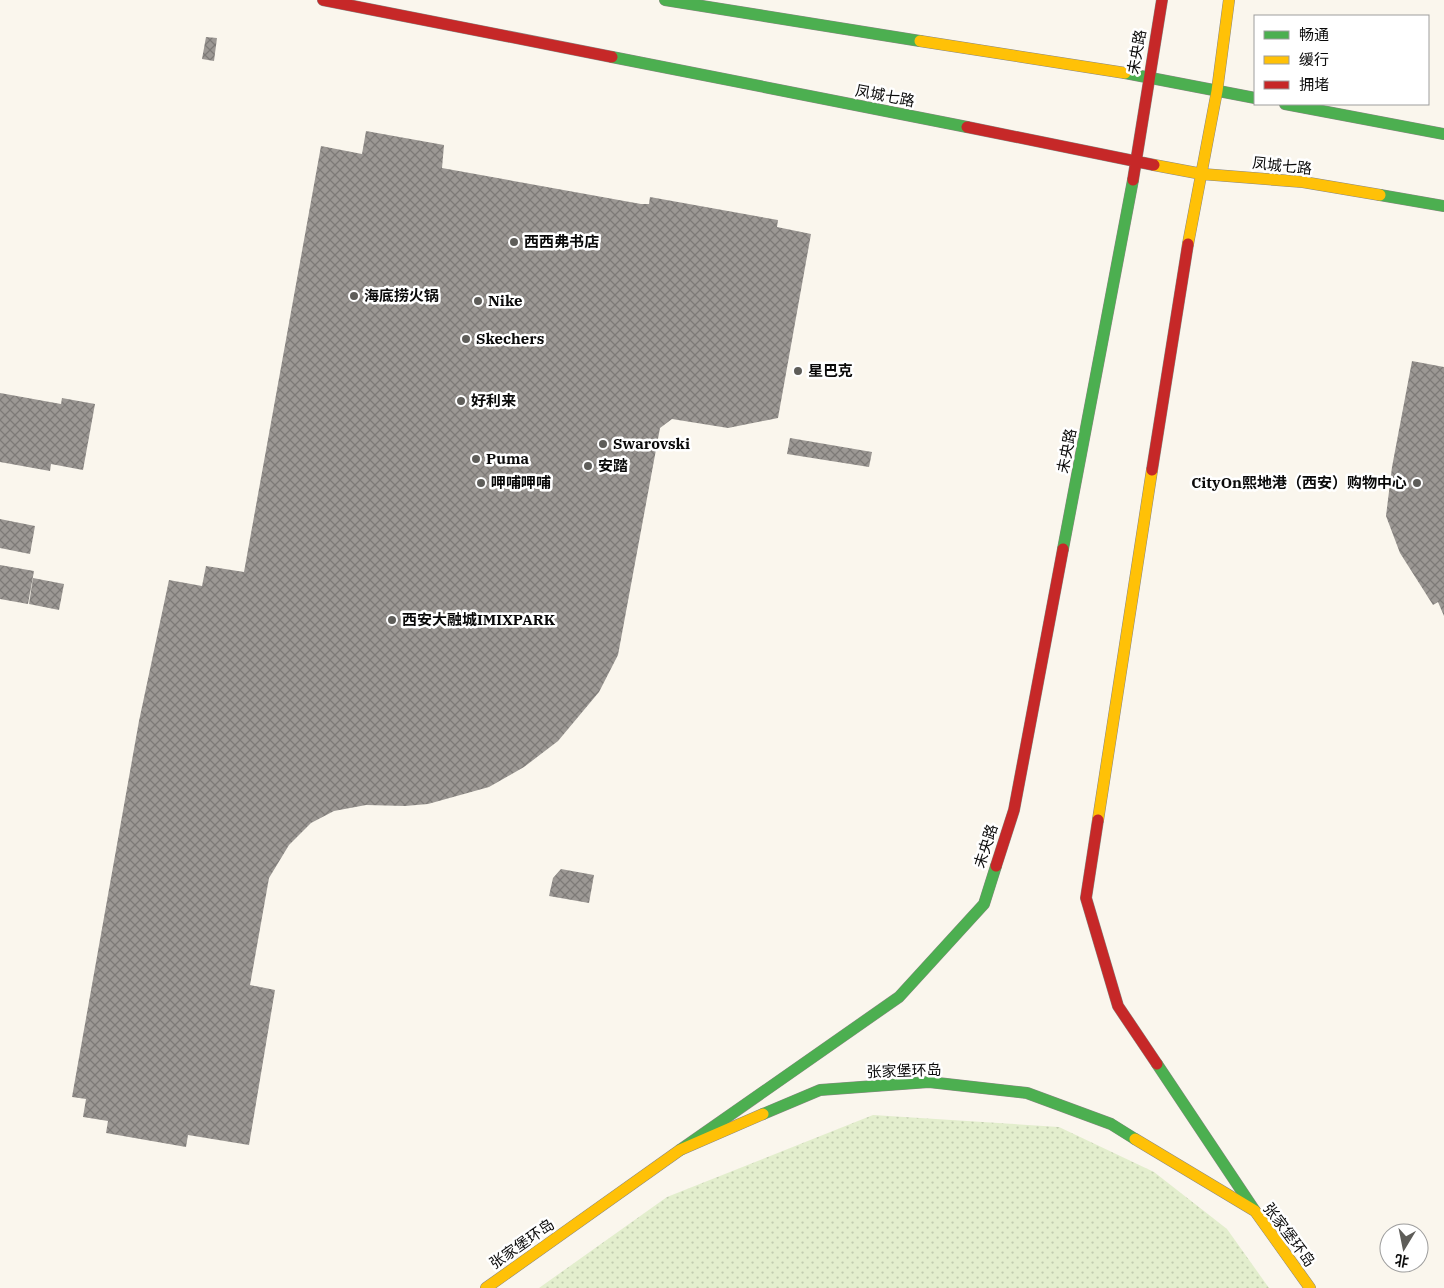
<svg xmlns="http://www.w3.org/2000/svg" width="1444" height="1288" viewBox="0 0 1444 1288" font-family="'IBM Plex Serif','Noto Sans SC',serif">
	<style>
		.green { fill: url(#green-dots) }
		.building { fill: url(#building-cross-hatch) }
		.lines { fill: none; stroke-linecap: round; stroke-linejoin: round }
		.fast-casing { stroke: #898783; stroke-width: 12 }
		.slow-casing { stroke: #898783; stroke-width: 12 }
		.jam-casing { stroke: #898783; stroke-width: 12 }
		.fast { stroke: #4caf50; stroke-width: 11 }
		.slow { stroke: #ffc107; stroke-width: 11 }
		.jam { stroke: #c62828; stroke-width: 11 }
		.poi-dot { fill: #5e5d59; stroke: #fff; stroke-width: 2 }
		.labels { text-anchor: middle; stroke-width: 5; stroke-linejoin: round; paint-order: stroke }
		.street-label { font-size: 15px; fill: #0a0a0a; stroke: #fff }
		.poi-label { font-size: 15px; font-weight: bold; fill: #0a0a0a; stroke: #fff; text-anchor: start }
	</style>
	<defs>
		<pattern id="green-dots" width="8" height="8" patternUnits="userSpaceOnUse" patternTransform="scale(1.25)"><rect width="8" height="8" fill="#e3eecd"/><path d="M2 2h.1M6 6h.1" fill="none" stroke="#c1cbaf" stroke-width="1.8" stroke-linecap="round"/></pattern>
		<pattern id="building-cross-hatch" width="8" height="8" patternUnits="userSpaceOnUse" patternTransform="scale(1.25)"><rect width="8" height="8" fill="#9c9894"/><path d="M0 0l8 8M0 8l8-8" fill="none" stroke="#7d7a77"/></pattern>
	</defs>
	<rect width="100%" height="100%" fill="#faf6ed"/>
	<path class="green" d="M873 1115 1059 1127 1154 1172 1227 1229 1269 1288H539L667 1197Z"/>
	<path class="building" d="M206 37 217 38 214 61 202 59Z
		M366 131 444 145 442 168 641 204H649L650 197 778 220 777 227 811 234 778 418 728 428 672 419 660 428 618 655 599 692 558 741 524 767 489 787 428 804 405 806 366 805 334 811 311 823 289 845 269 878 250 985 275 990 249 1145 188 1135 186 1147 106 1133 108 1121 83 1117 86 1099 72 1097 139 721 169 580 202 586 206 566 244 572 321 146 362 154Z
		M1412 361 1444 367V616L1438 602 1433 605 1400 553 1386 516 1392 467Z
		M0 393 61 404 62 398 95 404 83 470 51 464 50 471 0 462Z
		M790 438 872 452 869 467 787 454Z
		M0 519 35 526 30 554 0 548Z
		M0 565 34 571 28 604 0 599Z
		M33 578 64 584 59 610 29 604Z
		M561 869 594 875 589 903 549 896 553 878Z"/>
	<g class="lines">
		<g class="fast-casing">
			<path id="fast" d="M665 0 920 41
				M612 57 967 127
				M1125 73 1255 98
				M1285 104 1444 134
				M1380 195 1444 206
				M1063 549 1133 180
				M1157 1064 1255 1211
				M763 1114 820 1090 929 1082 1027 1093 1111 1124 1135 1139
				M680 1150 899 997 984 904 996 866"/>
		</g>
		<g class="slow-casing">
			<path id="slow" d="M920 41 1125 73
				M1154 165 1202 174 1303 182 1380 195
				M1188 244 1217 91 1229 0
				M1098 820 1152 470
				M1135 1139 1255 1211 1310 1288
				M486 1288 680 1150 763 1114"/>
		</g>
		<g class="jam-casing">
			<path id="jam" d="M323 0 612 57
				M967 127 1154 165
				M1133 180 1162 0
				M1152 470 1188 244
				M1098 820 1086 898 1118 1006 1157 1064
				M996 866 1014 810 1063 549"/>
		</g>
		<use href="#fast" class="fast"/>
		<use href="#slow" class="slow"/>
		<use href="#jam" class="jam"/>
	</g>
	<g class="poi-dot">
		<circle cx="514" cy="242" r="5"/>
		<circle cx="354" cy="296" r="5"/>
		<circle cx="478" cy="301" r="5"/>
		<circle cx="466" cy="339" r="5"/>
		<circle cx="798" cy="371" r="5"/>
		<circle cx="461" cy="401" r="5"/>
		<circle cx="603" cy="444" r="5"/>
		<circle cx="476" cy="459" r="5"/>
		<circle cx="588" cy="466" r="5"/>
		<circle cx="481" cy="483" r="5"/>
		<circle cx="1417" cy="483" r="5"/>
		<circle cx="392" cy="620" r="5"/>
	</g>
	<g class="labels">
		<g class="street-label">
			<text transform="translate(1137 52) rotate(-80)" y="5">未央路</text>
			<text transform="translate(885 96) rotate(11)" y="5">凤城七路</text>
			<text transform="translate(1282 166) rotate(6)" y="5">凤城七路</text>
			<text transform="translate(1067 451) rotate(-79)" y="5">未央路</text>
			<text transform="translate(986 846) rotate(-72)" y="5">未央路</text>
			<text transform="translate(904 1071) rotate(-2)" y="5">张家堡环岛</text>
			<text transform="translate(1289 1235) rotate(53)" y="5">张家堡环岛</text>
			<text transform="translate(522 1244) rotate(-35)" y="5">张家堡环岛</text>
		</g>
		<g class="poi-label">
			<text x="524" y="247">西西弗书店</text>
			<text x="364" y="301">海底捞火锅</text>
			<text x="488" y="306">Nike</text>
			<text x="476" y="344">Skechers</text>
			<text x="808" y="376">星巴克</text>
			<text x="471" y="406">好利来</text>
			<text x="613" y="449">Swarovski</text>
			<text x="486" y="464">Puma</text>
			<text x="598" y="471">安踏</text>
			<text x="491" y="488">呷哺呷哺</text>
			<text x="1407" y="488" text-anchor="end">CityOn熙地港（西安）购物中心</text>
			<text x="402" y="625">西安大融城IMIXPARK</text>
		</g>
	</g>
	<rect x="1254" y="15" width="175" height="90" fill="#ffffff" stroke="#9d9d9d"/>
	<rect x="1264" y="31" width="25" height="8" fill="#4caf50" stroke="#9d9d9d"/>
	<text x="1299" y="40" font-size="15" fill="#0a0a0a">畅通</text>
	<rect x="1264" y="56" width="25" height="8" fill="#ffc107" stroke="#9d9d9d"/>
	<text x="1299" y="65" font-size="15" fill="#0a0a0a">缓行</text>
	<rect x="1264" y="81" width="25" height="8" fill="#c62828" stroke="#9d9d9d"/>
	<text x="1299" y="90" font-size="15" fill="#0a0a0a">拥堵</text>
	<g transform="translate(1404 1248) rotate(190)"><circle r="24" fill="#ffffff" stroke="#9d9d9d"/>
	<path d="M0-4L9 19L0 12L-9 19Z" fill="#5e5d59"/>
	<text y="-8" font-size="14" font-weight="bold" text-anchor="middle" fill="#0a0a0a">北</text>
	</g>
</svg>
